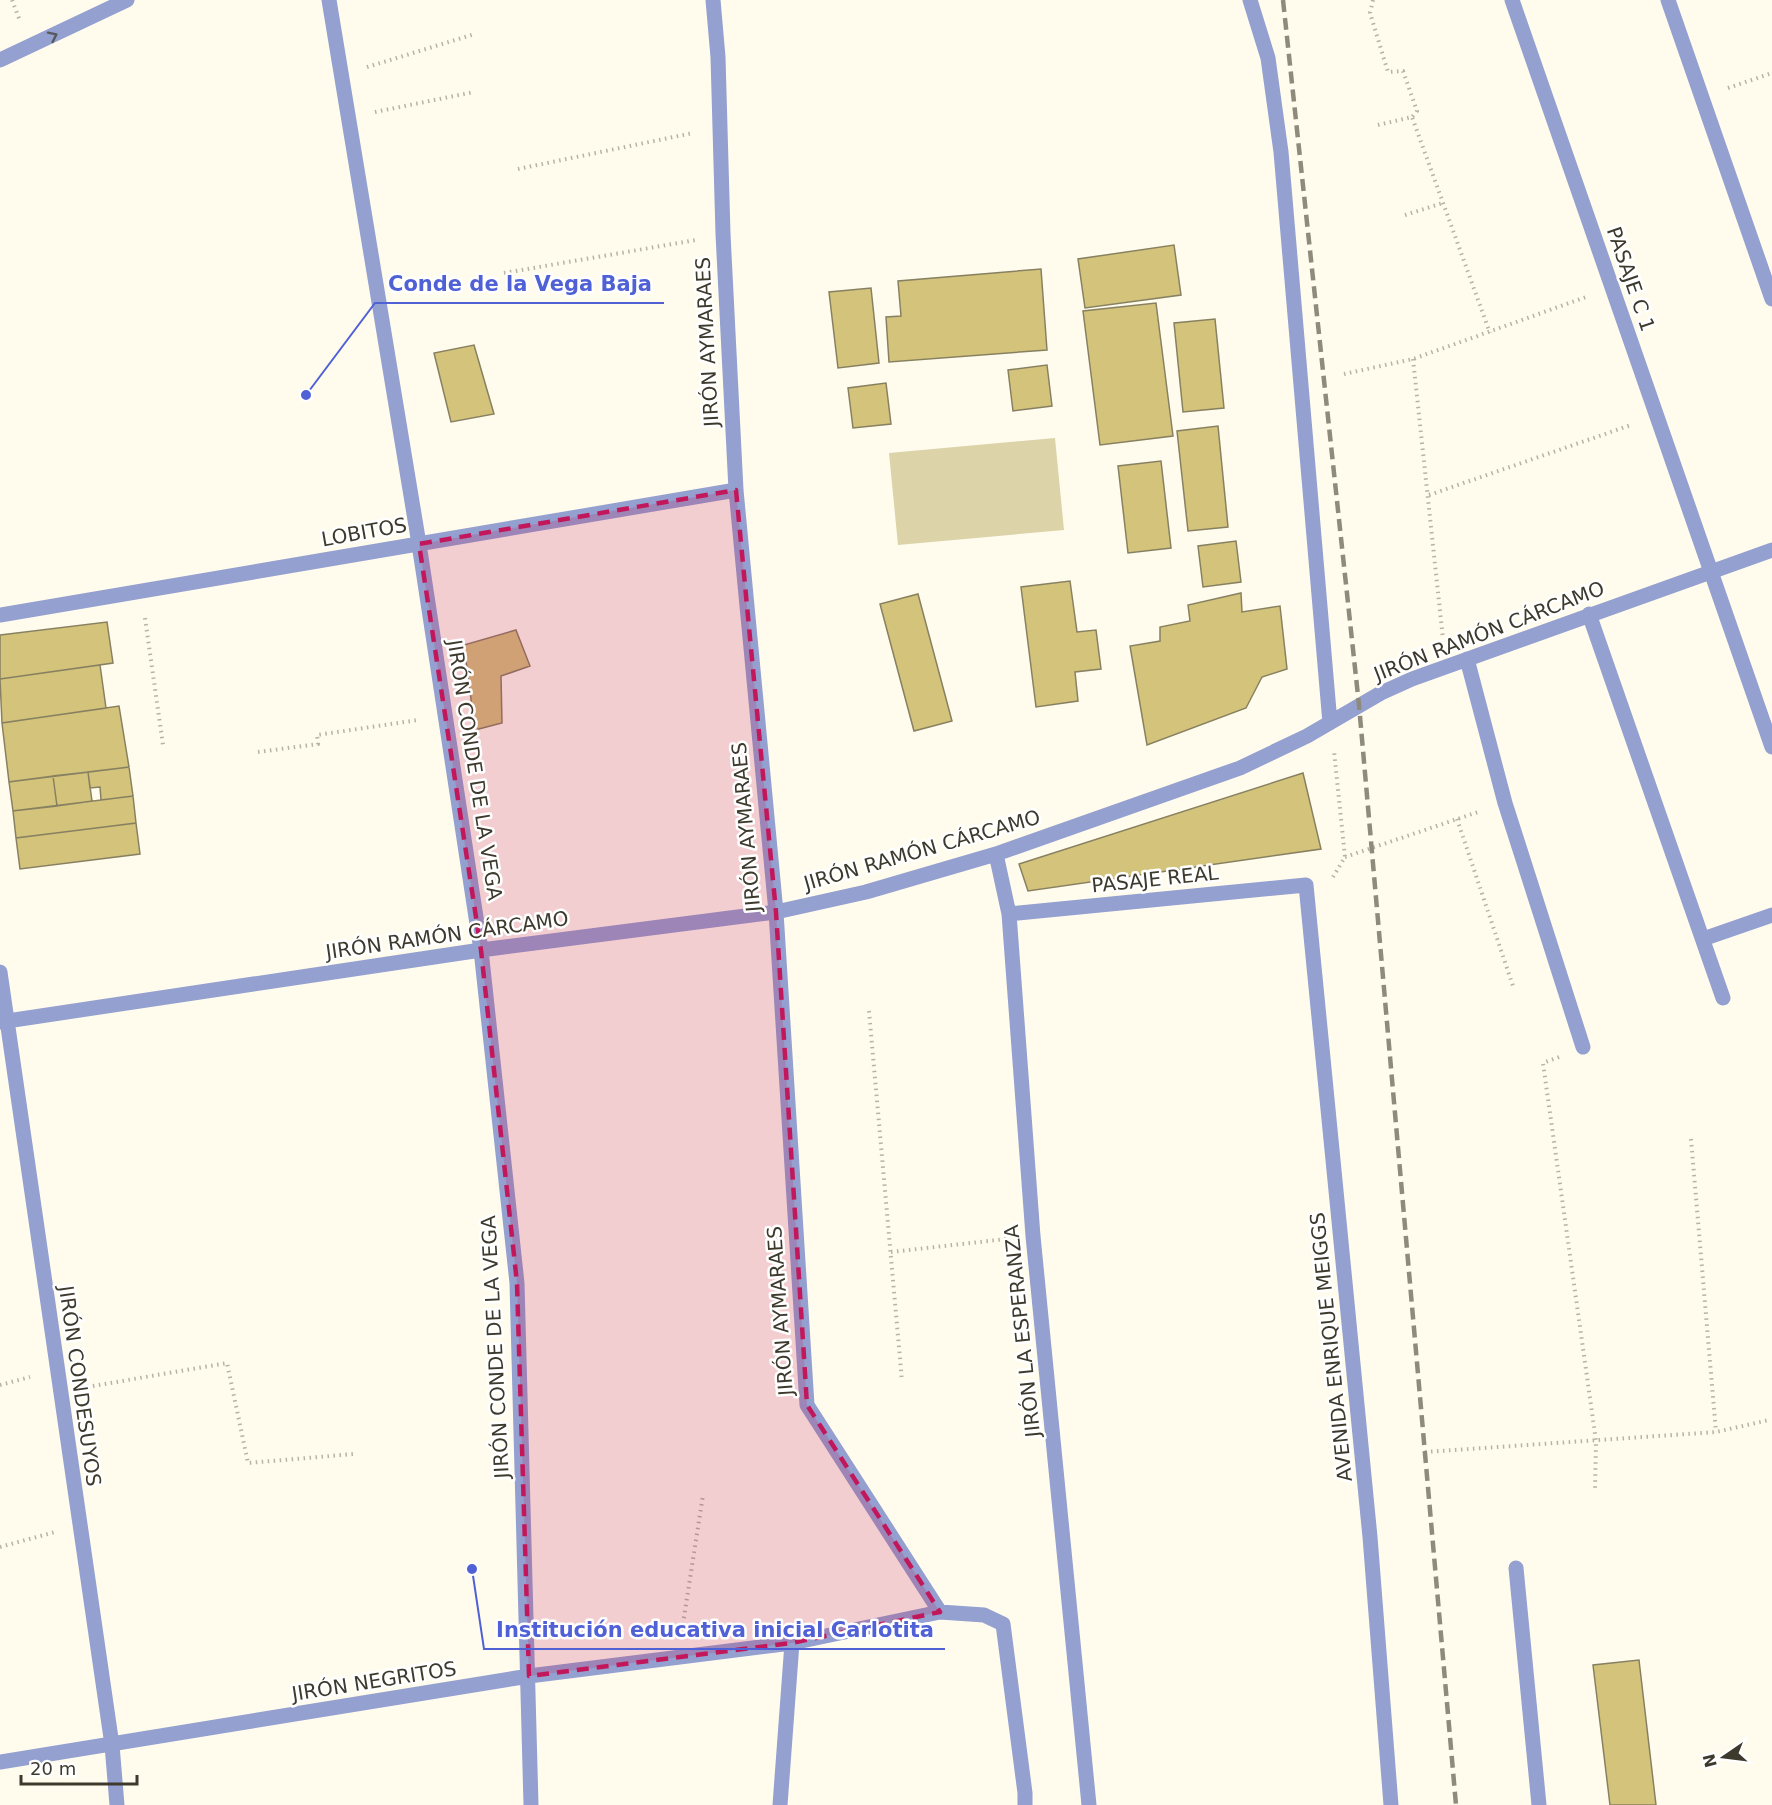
<svg xmlns="http://www.w3.org/2000/svg" width="1772" height="1805" viewBox="0 0 1772 1805" font-family="'DejaVu Sans',sans-serif">
	<style>
		.green { fill: #dcd3a9 }
		.building { fill: #d3c37b; stroke: #888161; stroke-width: 1.5 }
		.lines { fill: none; stroke-linecap: round; stroke-linejoin: round }
		.path { stroke: #b6b3a5; stroke-width: 4; stroke-dasharray: 1.5 4.5; stroke-linecap: butt }
		.minor { stroke: #94a0cf; stroke-width: 15 }
		.rail { stroke: #8e8b7d; stroke-width: 4.5; stroke-dasharray: 12 6; stroke-linecap: butt }
		.oneway { stroke: #57595e }
		.marked { fill: #c2185b; fill-opacity: 0.2; stroke: #c2185b; stroke-width: 4.5; stroke-dasharray: 12 8; stroke-linejoin: round }
		.labels { text-anchor: middle; stroke-width: 5; stroke-linejoin: round; paint-order: stroke }
		.street-label { font-size: 20px; fill: #3d3a2d; stroke: #fff }
		.leader { fill: none; stroke: #5061d6; stroke-width: 2 }
		.callout-dot { fill: #5061d6; stroke: #fff; stroke-width: 2 }
		.callout-label { font-size: 21px; text-anchor: middle; font-weight: bold; fill: #5061d6; stroke: #fff; stroke-width: 5; stroke-linejoin: round; paint-order: stroke }
	</style>
	<rect width="100%" height="100%" fill="#fffcee"/>
	<path class="green" d="M1055 438 1064 530 898 545 889 453Z"/>
	<path class="building" d="M1174 245 1181 295 1085 308 1078 259Z
		M1041 269 1047 350 889 362 886 317 901 316 898 281Z
		M871 288 879 363 838 368 829 292Z
		M1156 303 1173 436 1100 445 1083 311Z
		M1215 319 1224 408 1183 412 1174 323Z
		M474 345 494 414 451 422 434 353Z
		M1047 365 1052 406 1013 411 1008 370Z
		M886 383 891 424 853 428 848 388Z
		M1218 426 1228 527 1188 531 1177 431Z
		M1161 461 1171 548 1128 553 1118 466Z
		M1236 541 1241 582 1203 587 1198 546Z
		M1070 581 1077 632 1096 630 1101 669 1075 672 1078 701 1036 707 1021 587Z
		M1241 593 1242 612 1280 606 1287 669 1262 677 1246 708 1147 745 1130 646 1160 641V627L1190 621 1188 605Z
		M918 594 952 721 914 731 880 604Z
		M107 622 113 663 0 679V635Z
		M516 630 530 666 501 676 502 723 475 730 464 645Z
		M100 665 106 708 2 723 0 679Z
		M119 706 129 767 9 782 2 723Z
		M129 767 133 796 101 800 100 787 90 788 88 772Z
		M88 772 92 801 57 806 53 776Z
		M1303 773 1321 849 1028 891 1019 864Z
		M53 776 57 806 13 811 9 782Z
		M133 796 136 823 16 838 13 811Z
		M136 823 140 854 20 869 16 838Z
		M1639 1660 1656 1805H1610L1593 1665Z"/>
	<g class="lines">
		<path class="path" d="M12 0 20 21
			M1373 0 1370 13 1388 72 1403 71 1417 111 1412 117
			M367 67 475 34
			M1728 88 1772 73
			M375 112 474 92
			M1378 125 1412 117 1490 333
			M518 169 693 133
			M1405 215 1443 203
			M504 273 696 240
			M1413 359 1443 639
			M1344 374 1413 359 1586 297
			M1429 495 1631 425
			M145 618 163 745
			M258 752 318 744 317 735 418 720
			M1457 819 1514 989
			M1345 857 1478 812
			M1333 877 1345 857 1334 751
			M869 1011 902 1381
			M1559 1057 1543 1063 1596 1441 1595 1489
			M1691 1139 1716 1432
			M891 1252 1006 1239
			M0 1385 30 1377
			M87 1387 227 1363 248 1463 354 1454
			M1425 1452 1716 1432 1769 1420
			M0 1547 55 1532
			M682 1630 703 1495"/>
		<path class="minor" d="M329 0 419 544 481 950 517 1283 531 1805
			M713 0 718 57 723 234 736 490 776 912 807 1405 940 1612
			M1250 0 1268 58 1281 152 1330 723
			M1512 0 1772 747
			M1668 0 1772 299
			M0 60 127 0
			M1589 614 1723 998
			M0 615 736 490
			M1467 659 1505 803 1583 1047
			M996 854 1009 914 1033 1236 1089 1805
			M1009 914 1306 885 1370 1537 1391 1805
			M1703 939 1772 915
			M0 972 112 1745 117 1805
			M0 1022 481 950 776 912 866 892 996 854 1240 768 1307 736 1381 693 1412 679 1772 550
			M1516 1568 1539 1805
			M0 1762 529 1676 792 1643 940 1612 984 1615 1003 1624 1025 1793V1805
			M780 1805 792 1643"/>
		<path class="rail" d="M1283 0 1359 705 1456 1805"/>
	</g>
	<defs><path id="oneway-chevron" d="M-2-3.5L2.5 0L-2 3.5" fill="none" stroke-width="1.6" stroke-linecap="round" stroke-linejoin="round" transform="scale(1.5)"/></defs>
	<use class="oneway" href="#oneway-chevron" transform="translate(53 36) rotate(-26)"/>
	<path class="marked" d="M736 490 776 912 807 1405 940 1612 792 1643 529 1676 517 1283 481 950 419 544Z"/>
	<g class="labels">
		<g class="street-label">
			<text transform="translate(1631 279) rotate(71)" y="7">PASAJE C 1</text>
			<text transform="translate(707 342) rotate(-93)" y="7">JIRÓN AYMARAES</text>
			<text transform="translate(364 532) rotate(-10)" y="7">LOBITOS</text>
			<text transform="translate(1489 631) rotate(-21)" y="7">JIRÓN RAMÓN CÁRCAMO</text>
			<text transform="translate(475 770) rotate(81)" y="7">JIRÓN CONDE DE LA VEGA</text>
			<text transform="translate(746 827) rotate(-95)" y="7">JIRÓN AYMARAES</text>
			<text transform="translate(922 850) rotate(-16)" y="7">JIRÓN RAMÓN CÁRCAMO</text>
			<text transform="translate(1155 879) rotate(-6)" y="7">PASAJE REAL</text>
			<text transform="translate(447 935) rotate(-8)" y="7">JIRÓN RAMÓN CÁRCAMO</text>
			<text transform="translate(780 1311) rotate(-94)" y="7">JIRÓN AYMARAES</text>
			<text transform="translate(1022 1331) rotate(-96)" y="7">JIRÓN LA ESPERANZA</text>
			<text transform="translate(495 1347) rotate(-93)" y="7">JIRÓN CONDE DE LA VEGA</text>
			<text transform="translate(1331 1347) rotate(-96)" y="7">AVENIDA ENRIQUE MEIGGS</text>
			<text transform="translate(80 1386) rotate(82)" y="7">JIRÓN CONDESUYOS</text>
			<text transform="translate(374 1681) rotate(-9)" y="7">JIRÓN NEGRITOS</text>
		</g>
	</g>
	<path class="leader" d="M306 395L375 303H664M472 1569L484 1649H945"/>
	<g class="callout-dot">
		<circle cx="306" cy="395" r="6"/>
		<circle cx="472" cy="1569" r="6"/>
	</g>
	<g class="callout-label">
		<text x="520" y="291">Conde de la Vega Baja</text>
		<text x="715" y="1637">Institución educativa inicial Carlotita</text>
	</g>
	<g transform="translate(1724 1757) rotate(256)" stroke="#ffffff" stroke-width="4.5" paint-order="stroke">
	<path d="M0-4.5L10 22L0 15L-10 22Z" fill="#3d3a2d"/>
	<text y="-9" font-size="16" font-weight="bold" text-anchor="middle" fill="#3d3a2d">N</text>
	</g>
	<path d="M21 1775v9h116v-9" fill="none" stroke="#3d3a2d" stroke-width="3"/>
	<text x="30" y="1775" font-size="18" fill="#3d3a2d" stroke="#ffffff" stroke-width="4.5" paint-order="stroke">20 m</text>
</svg>
